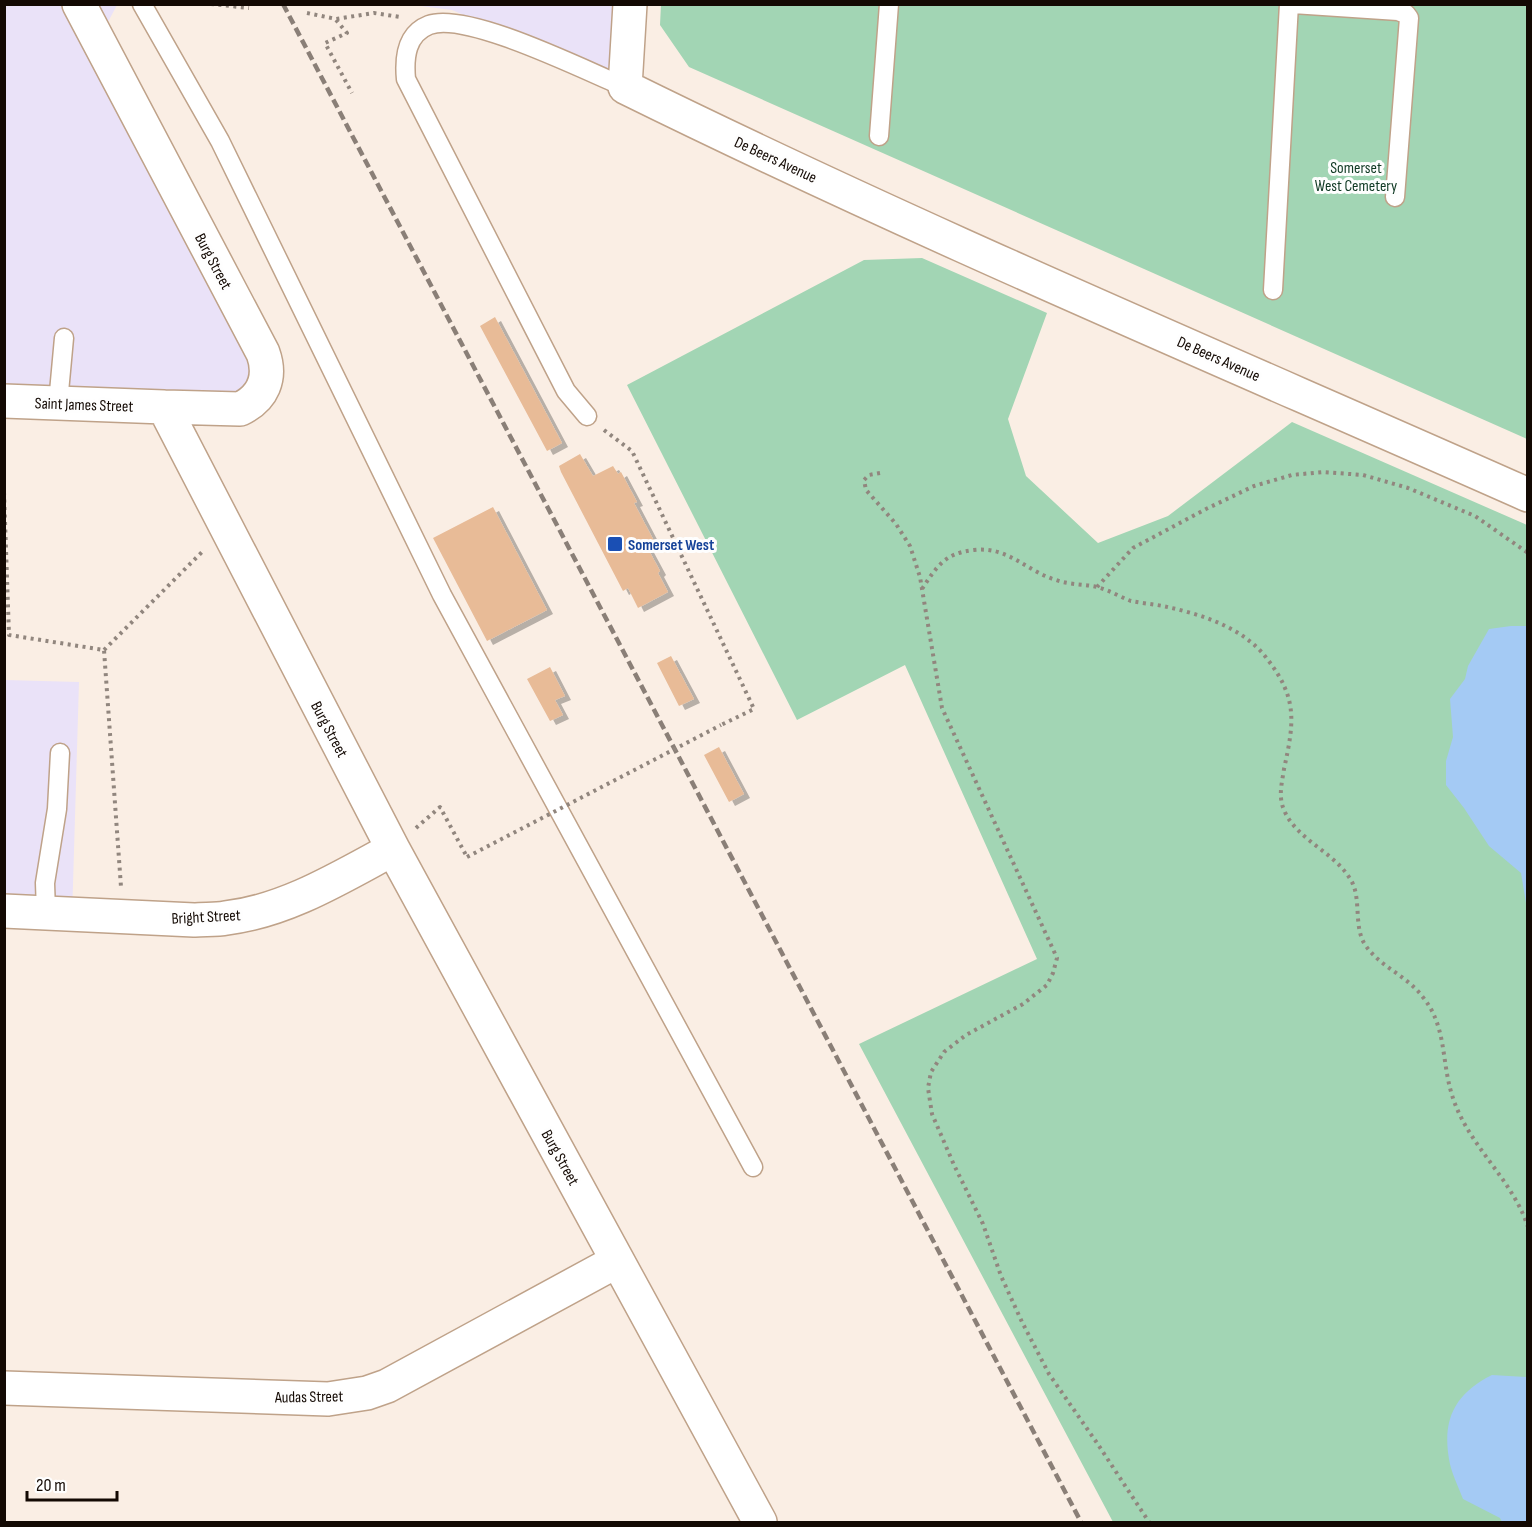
<svg xmlns="http://www.w3.org/2000/svg" width="1532" height="1527" viewBox="0 0 1532 1527" font-family="'Sofia Sans Condensed',sans-serif">
	<style>
		.commercial { fill: #eae2f8 }
		.green { fill: #a2d5b4 }
		.water { fill: #a4caf4 }
		.building { fill: #e8bb97; filter: url(#shadow) }
		.lines { fill: none; stroke-linecap: round; stroke-linejoin: round }
		.lane-casing { stroke: #bfa289; stroke-width: 21 }
		.street-casing { stroke: #bfa289; stroke-width: 36 }
		.path { stroke: #91867e; stroke-width: 4; stroke-dasharray: 3 4.5; stroke-linecap: butt }
		.lane { stroke: #fff; stroke-width: 18 }
		.street { stroke: #fff; stroke-width: 33 }
		.rail { stroke: #8a7f77; stroke-width: 4.5; stroke-dasharray: 9 4.5; stroke-linecap: butt }
		.path-bridge { stroke: #91867e; stroke-width: 4; stroke-dasharray: 3 4.5; stroke-linecap: butt }
		.transit-dot { fill: #1a4fb4; stroke: #fefefe; stroke-width: 2 }
		.labels { text-anchor: middle; stroke-width: 6; stroke-linejoin: round; paint-order: stroke }
		.street-label { font-size: 16px; fill: #130903; stroke: #fefefe }
		.park-label { font-size: 16px; fill: #0f3923; stroke: #fefefe }
		.transit-label { font-size: 16px; font-weight: bold; fill: #164399; stroke: #fefefe; text-anchor: start }
	</style>
	<defs>
		<filter id="shadow"><feDropShadow dx="6" dy="4" stdDeviation="0" flood-color="#0004"/></filter>
	</defs>
	<rect width="100%" height="100%" fill="#faeee4"/>
	<path class="commercial" d="M5 5H117L100 37 264 352 258 397 5 401Z
		M413 5H627L622 83 452 10Z
		M5 680 79 682 72 918 5 915Z"/>
	<path class="green" d="M661 4 1527 5V439L689 67 660 25Z
		M922 258 1047 313 1008 419 1026 476 1098 543 1168 516 1292 422 1527 525V1522H1113L859 1044 1037 959 905 665 797 720 627 385 864 260Z"/>
	<path class="water" d="M1511 626H1527V909L1521 873 1489 846 1464 808 1446 785V761L1453 737 1450 699 1465 679 1468 666 1489 629Z
		M1492 1375 1527 1377V1522H1502L1500 1518 1463 1499C1458 1486 1451 1472 1449 1459 1442 1418 1456 1393 1492 1375Z"/>
	<path class="building" d="M495 317 562 443 547 451 480 326Z
		M580 454 593 476 613 466 618 474 621 472 637 502 634 503 654 541 646 545 660 571 658 573 668 592 638 608 628 588 623 591 561 472 559 466Z
		M493 507 547 610 487 641 433 538Z
		M671 656 694 699 679 706 657 663Z
		M550 667 565 696 555 700 563 715 550 721 527 679Z
		M719 747 744 794 729 802 704 755Z"/>
	<g class="lines">
		<g class="lane-casing">
			<path id="lane" d="M142 4 220 141 442 595 753 1167
				M1293 4 1398 11 1406 14 1409 18 1395 197
				M879 136 889 4
				M1273 290 1289 4
				M58 403 64 338
				M587 416 566 391 406 79C404 58 406 34 429 25 467 11 586 71 625 87
				M46 912 45 883 57 809 60 753"/>
		</g>
		<g class="street-casing">
			<path id="street" d="M79 4 263 353C272 378 263 398 240 409L164 407 393 849 760 1522
				M630 4 625 87C921 233 1226 361 1528 495
				M4 401 164 407
				M4 911 194 920C204 919 216 920 226 918 286 911 341 877 393 849
				M4 1388 328 1399 367 1393 387 1386 617 1261"/>
		</g>
		<path class="path" d="M211 4 249 8
			M307 13 336 19 374 13 400 17
			M336 20 347 33 325 43 352 93
			M604 430 632 451 754 709 721 725
			M880 473 869 475 864 480 866 490 896 524 910 546 920 577 942 708 1057 958 1053 973 1047 985 1023 1004 966 1035 944 1052 931 1072 928 1088 932 1114 954 1165 983 1224 1001 1276 1022 1322 1049 1374 1097 1443 1149 1522
			M4 492 9 635 104 650 121 887
			M1097 587 1133 548 1206 509 1254 486 1292 475 1323 472 1363 475 1408 488 1475 516 1528 553
			M922 589C937 566 945 553 974 550 1008 546 1026 571 1056 580 1070 585 1084 584 1097 587 1109 590 1120 597 1131 601 1141 603 1152 604 1163 606 1200 614 1244 627 1268 660 1298 699 1294 723 1284 769 1282 783 1278 796 1284 810 1297 841 1336 852 1352 882 1361 900 1354 925 1364 943 1378 966 1406 975 1422 996 1447 1026 1441 1060 1452 1095 1467 1145 1512 1178 1528 1227
			M104 650 204 550
			M416 828 440 807 467 857"/>
		<use href="#lane" class="lane"/>
		<use href="#street" class="street"/>
		<path class="rail" d="M283 4 1081 1522"/>
		<path class="path-bridge" d="M467 857 721 725"/>
	</g>
	<rect class="transit-dot" x="607" y="536" width="16" height="16" rx="3"/>
	<g class="labels">
		<g class="street-label">
			<text transform="translate(776 159) rotate(25)" y="6">De Beers Avenue</text>
			<text transform="translate(214 261) rotate(62)" y="6">Burg Street</text>
			<text transform="translate(1219 358) rotate(24)" y="6">De Beers Avenue</text>
			<text transform="translate(84 404) rotate(2)" y="6">Saint James Street</text>
			<text transform="translate(330 729) rotate(62)" y="6">Burg Street</text>
			<text transform="translate(206 916) rotate(-3)" y="6">Bright Street</text>
			<text transform="translate(561 1157) rotate(61)" y="6">Burg Street</text>
			<text transform="translate(309 1396) rotate(-1)" y="6">Audas Street</text>
		</g>
		<g class="park-label">
			<text x="1356" y="173">Somerset<tspan x="1356" dy="18">West Cemetery</tspan></text>
		</g>
		<g class="transit-label">
			<text x="628" y="550">Somerset West</text>
		</g>
	</g>
	<rect width="1532" height="1527" fill="none" stroke="#130903" stroke-width="12"/>
	<path d="M27 1491v9h90v-9" fill="none" stroke="#130903" stroke-width="3"/>
	<text x="36" y="1491" font-size="18" fill="#130903" stroke="#fefefe" stroke-width="4.5" paint-order="stroke">20 m</text>
</svg>
